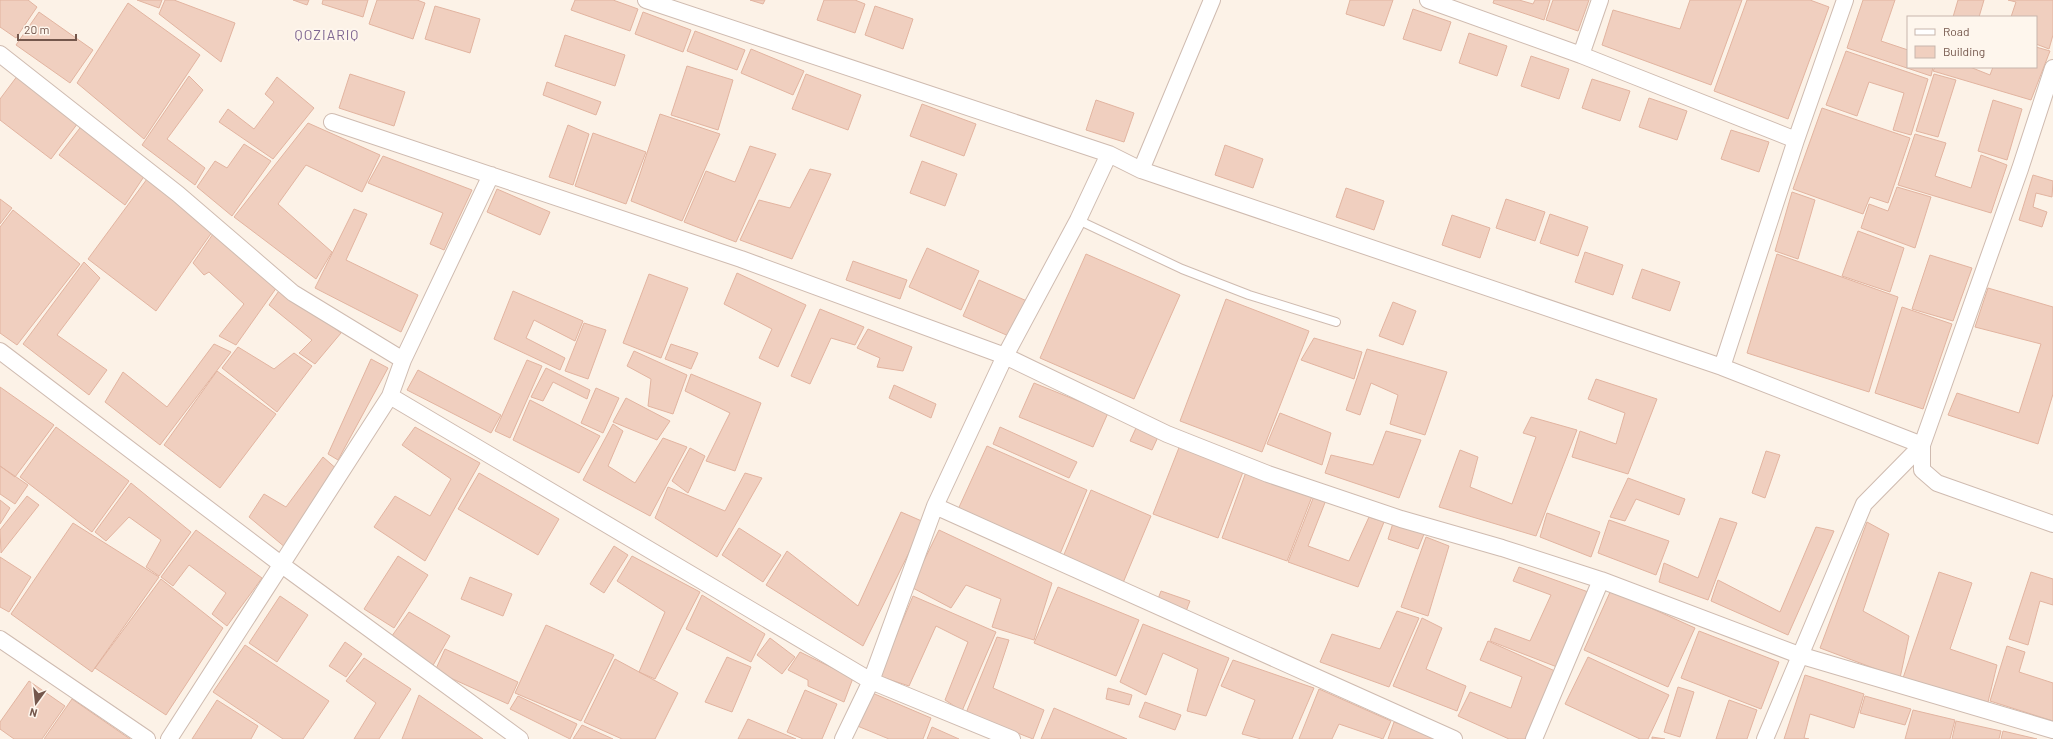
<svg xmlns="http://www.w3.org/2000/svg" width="2053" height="739" viewBox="0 0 2053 739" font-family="Barlow,sans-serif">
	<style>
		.building { fill: #f0cfbf; stroke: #e2b4a0 }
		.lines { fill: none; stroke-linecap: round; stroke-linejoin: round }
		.lane-casing { stroke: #cfbbb0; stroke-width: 10 }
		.street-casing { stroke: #cfbbb0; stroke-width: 18 }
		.lane { stroke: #fff; stroke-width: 8 }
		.street { stroke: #fff; stroke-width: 16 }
		.labels { text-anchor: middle; stroke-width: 3.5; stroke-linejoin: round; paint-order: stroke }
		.quarter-label { font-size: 14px; letter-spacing: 1px; fill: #7d6490; stroke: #fef6ed }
	</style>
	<rect width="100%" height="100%" fill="#fcf2e7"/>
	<path class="building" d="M0 0H28L37 7 16 38 0 27Z
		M137 0H162L159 8Z
		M165 0H174L235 23 221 62 159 14Z
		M293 0H309L307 5Z
		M323 0H368L363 17 322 4Z
		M377 0H417L425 3 413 39 369 24Z
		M575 0H613L638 9 630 31 571 10Z
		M750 0H765L763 4Z
		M824 0H855L865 4 855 33 817 20Z
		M1350 0H1393L1384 26 1346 14Z
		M1494 0H1519L1533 4 1535 0H1550L1544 20 1493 3Z
		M1553 0H1589L1578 31 1546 20Z
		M1690 0H1742L1711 85 1602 45 1613 10 1680 29Z
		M1747 0H1810L1829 7 1788 119 1714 91Z
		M1863 0H1895L1881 41 1908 50V67H1933L1931 76 1847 48Z
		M1958 0H1984L1979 17H1953Z
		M2008 0H2053V35L2049 49 2036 44V17H2011L2016 2Z
		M128 3 200 55 144 139 77 83Z
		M435 6 480 19 470 53 425 39Z
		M875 6 913 19 903 49 865 35Z
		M1413 9 1451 22 1441 51 1403 39Z
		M39 12 93 50 70 83 16 45Z
		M643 12 691 30 683 52 635 34Z
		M695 31 745 50 737 70 687 51Z
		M1469 33 1507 46 1497 76 1459 63Z
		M565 35 625 55 615 86 555 66Z
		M2036 47 2050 51 2031 100 1933 71 1935 67H1970L1990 75 1993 67H2036Z
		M751 49 804 71 793 95 741 73Z
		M1846 51 1928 79 1911 135 1893 130 1904 93 1869 82 1857 116 1826 105Z
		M1531 56 1569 69 1559 99 1521 86Z
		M687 66 733 80 718 130 671 115Z
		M350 74 405 92 394 126 339 108Z
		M806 74 861 95 848 130 792 109Z
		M1934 74 1956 80 1938 137 1916 131Z
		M18 75 78 123 51 159 0 120V99Z
		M189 76 203 90 167 139 205 168 195 185 142 145Z
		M277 77 314 108 273 159 219 122 228 109 254 129 274 102 265 94Z
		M1592 79 1630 91 1620 121 1582 108Z
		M547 82 601 102 596 115 543 95Z
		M1649 98 1687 111 1677 140 1639 127Z
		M1096 100 1134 113 1124 142 1086 130Z
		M1993 100 2022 109 2007 160 1978 151Z
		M922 104 976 124 964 156 910 136Z
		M1822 108 1910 138 1888 203 1870 197 1863 214 1793 189Z
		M660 114 720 134 682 221 631 201Z
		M308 123 380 155 362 192 306 165 278 204 332 252 316 279 234 217Z
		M83 124 145 175 125 205 59 155Z
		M568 125 589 134 573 185 549 177Z
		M1731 130 1769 142 1759 172 1721 159Z
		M593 133 646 152 626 204 575 186Z
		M1915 134 1946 143 1935 176 1971 188 1981 155 2007 165 1991 213 1898 185Z
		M244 144 271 161 232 216 197 187 215 161 227 168Z
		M1225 145 1263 159 1253 188 1215 175Z
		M750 146 776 154 736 242 684 222 706 171 735 182Z
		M383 156 472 190 444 250 430 244 443 213 368 183Z
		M922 161 957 174 945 206 910 193Z
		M810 169 831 174 792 259 740 240 759 200 790 208Z
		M2033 175 2053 181 2052 197 2036 193 2033 207 2047 212 2042 227 2019 220Z
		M147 179 215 228 156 311 88 259Z
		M1897 187 1931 197 1915 248 1861 228 1869 204 1888 211Z
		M1346 188 1384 201 1374 230 1336 217Z
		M497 189 550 212 540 235 487 212Z
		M1792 192 1815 200 1798 259 1775 251Z
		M0 199 12 208 0 224Z
		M1506 199 1545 212 1535 241 1496 228Z
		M354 209 367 214 346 260 418 295 401 332 315 288Z
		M13 210 80 264 17 345 0 333V227Z
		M1550 214 1588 227 1578 256 1540 243Z
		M1452 215 1490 228 1480 258 1442 245Z
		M215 231 277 287 236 345 219 336 244 304 209 272 204 275 193 263Z
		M1858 231 1904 248 1890 292 1842 276Z
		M927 248 979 271 961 310 909 287Z
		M1585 252 1623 265 1613 295 1575 282Z
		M1086 254 1180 295 1134 399 1040 358Z
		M1777 254 1898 297 1869 392 1747 353Z
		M1930 255 1972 268 1953 321 1912 309Z
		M853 261 907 280 900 299 846 280Z
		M84 262 100 278 57 335 107 370 89 395 23 344Z
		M1642 269 1680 282 1670 311 1632 298Z
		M737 273 806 305 778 367 759 358 772 329 724 304Z
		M649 274 688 288 661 358 623 343Z
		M979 280 1036 305 1020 341 963 316Z
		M281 288 341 333 315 364 299 353 312 340 269 305Z
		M1988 288 2053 307V394L2038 444 1948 415 1957 393 2019 413 2041 344 1975 327Z
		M513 291 583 321 575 341 534 320 526 338 565 358 560 370 494 339Z
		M1226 299 1309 331 1262 452 1180 421Z
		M1393 302 1416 311 1403 345 1379 336Z
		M1902 307 1952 324 1923 409 1875 393Z
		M820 309 864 327 855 345 831 338 810 384 791 376Z
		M584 323 606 330 588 379 565 371Z
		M868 329 912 347 903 371 877 367 880 358 857 348Z
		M1314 338 1362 352 1354 379 1301 360Z
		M214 344 231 352 160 445 105 402 123 372 167 407Z
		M671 344 698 353 691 369 665 359Z
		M238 347 274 369 294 353 312 366 277 412 222 368Z
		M1367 349 1447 372 1425 435 1390 424 1398 395 1371 383 1360 415 1346 410Z
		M634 351 687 375 673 414 648 406 651 379 627 366Z
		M371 359 388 368 338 460 328 454Z
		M527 360 542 366 510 438 495 431Z
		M546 368 590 390 587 399 553 382 543 401 531 397Z
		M418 370 501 415 491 433 407 390Z
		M217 371 276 414 220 488 164 445Z
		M691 374 761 403 735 471 706 461 730 413 685 391Z
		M1596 379 1657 399 1628 474 1572 457 1580 431 1616 444 1625 413 1588 399Z
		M1034 383 1108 413 1093 447 1019 417Z
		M894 385 936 404 931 418 889 398Z
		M0 387 54 425 15 477 0 466Z
		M596 388 619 398 603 433 581 423Z
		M626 398 670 421 657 440 613 422Z
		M530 400 600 436 579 473 513 440Z
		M1280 413 1331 433 1322 465 1267 444Z
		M1531 417 1577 430 1536 536 1439 507 1460 450 1478 457 1470 487 1512 504 1536 437 1523 433Z
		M613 424 623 431 608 466 635 483 663 438 687 447 650 516 583 480Z
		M56 427 129 481 92 532 20 477Z
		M415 427 480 463 425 561 374 527 395 496 430 516 451 479 402 445Z
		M1000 427 1077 462 1069 478 993 444Z
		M1136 428 1158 437 1152 450 1130 441Z
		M1386 431 1421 440 1399 498 1325 473 1331 455 1373 465Z
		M1180 445 1243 472 1218 538 1153 514Z
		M987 446 1087 490 1057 561 955 516Z
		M690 448 705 456 688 493 672 481Z
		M1766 451 1780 455 1765 498 1752 493Z
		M323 457 339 471 286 548 249 517 264 494 286 507Z
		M0 466 28 485 15 504 0 494Z
		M1246 472 1313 494 1287 561 1222 538Z
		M479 473 559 519 538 555 458 509Z
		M745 473 762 478 717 557 655 518 668 487 725 511Z
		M1628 478 1685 499 1679 515 1636 499 1625 521 1610 517Z
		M131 483 191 532 159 576 146 567 161 540 129 517 106 541 95 532Z
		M1091 490 1151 516 1120 590 1060 564Z
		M27 496 39 505 1 553 0 530Z
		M1314 496 1326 500 1308 546 1349 561 1369 517 1384 522 1358 587 1288 562Z
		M0 500 10 508 0 524Z
		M901 512 924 522 863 646 766 585 787 551 858 606Z
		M1547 513 1600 532 1591 557 1540 537Z
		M1720 518 1737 523 1708 600 1659 582 1664 563 1698 578Z
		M1609 520 1669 541 1656 575 1598 553Z
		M1867 522 1889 534 1863 611 1909 636 1900 678 1820 648Z
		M73 523 159 577 92 672 11 614Z
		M1393 523 1424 534 1418 549 1388 539Z
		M1816 527 1834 531 1788 635 1711 601 1718 580 1780 612Z
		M739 528 781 555 763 582 722 555Z
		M196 530 262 578 227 626 212 614 226 593 189 565 173 586 161 577Z
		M939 530 1052 583 1034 640 992 627 1001 599 966 585 951 608 911 587Z
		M1426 537 1449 546 1428 616 1401 607Z
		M614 546 628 555 604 593 590 584Z
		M398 556 428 575 394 628 364 609Z
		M632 556 700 592 655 679 639 672 665 612 617 581Z
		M0 557 31 577 9 612 0 607Z
		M1519 567 1591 593 1557 667 1490 641 1495 628 1530 641 1551 595 1513 581Z
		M1939 572 1972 583 1950 649 1997 665 1988 702 1903 678Z
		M2031 572 2053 579V605L2040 601 2028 645 2009 639Z
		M470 577 512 594 503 616 461 599Z
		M161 579 223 628 166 715 95 668Z
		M1058 587 1139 620 1116 676 1034 643Z
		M1611 590 1695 628 1668 687 1584 650Z
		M1161 591 1190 601 1185 614 1156 604Z
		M702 595 765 634 751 662 686 629Z
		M280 596 308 615 277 662 249 643Z
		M913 596 996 632 962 711 945 700 968 642 936 626 909 686 879 676Z
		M1397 611 1419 618 1389 687 1320 662 1332 634 1380 649Z
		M409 612 450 636 432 667 389 640Z
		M1422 618 1442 628 1426 669 1466 686 1457 711 1393 686Z
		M1143 624 1229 658 1206 716 1187 711 1198 669 1163 653 1146 695 1120 682Z
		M546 625 614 655 581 721 515 693Z
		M1699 631 1779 662 1761 709 1681 678Z
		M997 637 1009 640 993 688 1044 710 1033 739 966 713Z
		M770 638 795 657 782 674 757 655Z
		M1488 641 1555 671 1525 739H1509L1458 716 1470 692 1511 708 1522 677 1480 660Z
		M345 642 362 654 346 677 329 666Z
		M245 645 329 701 303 739H283L213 692Z
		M2007 646 2025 652 2019 672 2053 683V721L1990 701Z
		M445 649 518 682 508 704 435 671Z
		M800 652 853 678 844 702 808 686V680L788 670Z
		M727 657 751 667 732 712 705 702Z
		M1588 657 1669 695 1648 739H1640L1565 704Z
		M364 658 411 689 379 739H354L376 703 346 681Z
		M615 659 678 693 655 739H622L584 722Z
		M1233 660 1314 688 1292 739H1261L1242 734 1255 700 1221 686Z
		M1805 675 1864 694 1854 728 1810 714 1804 738 1809 739H1784Z
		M29 681 65 706 42 739H14L0 729V722Z
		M1678 687 1694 692 1680 737 1664 732Z
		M1108 688 1132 695 1129 705 1106 699Z
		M1319 689 1391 721 1383 739 1339 724 1332 739H1299Z
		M805 690 837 704 822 739H803L787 732Z
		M870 692 931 718 923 739H889L855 725Z
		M419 695 483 739H402Z
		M518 696 577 724 570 739 510 709Z
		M1865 696 1911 709 1905 725 1860 713Z
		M72 699 130 739H44Z
		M217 700 258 726 251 739H192Z
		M1729 700 1757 710 1747 739H1716Z
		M1145 702 1181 715 1175 730 1139 717Z
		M1054 708 1127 739H1041Z
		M1913 710 1955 720 1950 739H1905Z
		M748 719 796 739H738Z
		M1956 721 2001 731 1999 739H1952Z
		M1394 722 1442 739H1388Z
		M582 725 613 739H573Z
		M932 727 959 739H927Z
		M2003 731 2037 739H2001Z
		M1652 737 1665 739H1652Z"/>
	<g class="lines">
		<g class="lane-casing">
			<path id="lane" d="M1078 220 1182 269 1249 295 1336 322"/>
		</g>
		<g class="street-casing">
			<path id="street" d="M646 0 1109 154 1141 170 1722 367 1922 445V470L1937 483 2053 524
				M1428 0 1581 55 1796 140
				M0 54 178 194 293 293 403 360
				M1581 55 1600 0
				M332 122 741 259 1005 356 1167 434 1268 474 1401 519 1502 548 1601 580 1799 655 2053 730
				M1141 170 1212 0
				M0 351 282 565 520 739
				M1722 367 1796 140 1845 0
				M390 396 871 681 1012 739
				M935 506 1454 739
				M0 639 147 739
				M169 739 390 396 403 360 491 175
				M843 739 871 681 935 506 1005 356 1078 220 1109 154
				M1534 739 1601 580
				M1765 739 1864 504 1922 445 2020 169 2053 68"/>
		</g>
		<use href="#lane" class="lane"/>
		<use href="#street" class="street"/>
	</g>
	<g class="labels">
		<g class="quarter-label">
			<text x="327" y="40">QOZIARIQ</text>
		</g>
	</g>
	<rect x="1907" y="16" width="130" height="52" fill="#fef6ed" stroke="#c7b6ad"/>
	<rect x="1915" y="29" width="20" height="6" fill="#ffffff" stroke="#c7b6ad"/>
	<text x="1943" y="36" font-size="12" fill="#74574c">Road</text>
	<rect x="1915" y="46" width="20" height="12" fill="#f0cfbf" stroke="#c7b6ad"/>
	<text x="1943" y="56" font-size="12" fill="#74574c">Building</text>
	<g transform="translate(36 703) rotate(195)" stroke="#fef6ed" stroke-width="3" paint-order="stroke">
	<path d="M0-3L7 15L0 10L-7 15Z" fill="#74574c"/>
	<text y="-6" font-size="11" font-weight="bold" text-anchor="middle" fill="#74574c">N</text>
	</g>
	<path d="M18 34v6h58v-6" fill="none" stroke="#74574c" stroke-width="2"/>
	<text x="24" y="34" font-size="12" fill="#74574c" stroke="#fef6ed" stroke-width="3" paint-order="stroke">20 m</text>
</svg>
